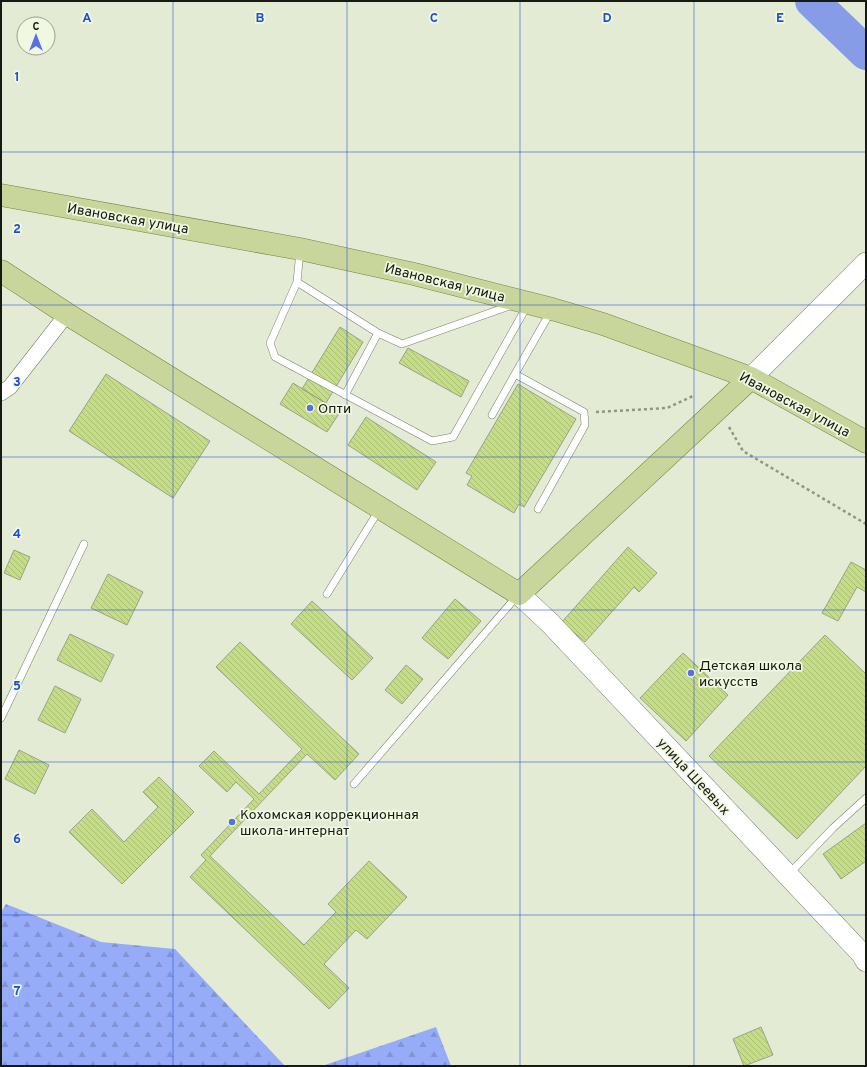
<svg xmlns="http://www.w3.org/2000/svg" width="867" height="1067" viewBox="0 0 867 1067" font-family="Overpass,sans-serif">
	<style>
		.forest { fill: url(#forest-firs) }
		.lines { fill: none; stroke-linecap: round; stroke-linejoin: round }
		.river { stroke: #879ce7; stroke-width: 34 }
		.building { fill: url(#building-back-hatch); stroke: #9aa18b }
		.service-casing { stroke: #797f6a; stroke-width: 8 }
		.minor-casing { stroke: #797f6a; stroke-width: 16 }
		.secondary-casing { stroke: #797f6a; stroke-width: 22 }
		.primary-casing { stroke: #728340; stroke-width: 23 }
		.path { stroke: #909584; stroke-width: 2.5; stroke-dasharray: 3 3; stroke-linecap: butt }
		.service { stroke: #fff; stroke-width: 7 }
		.minor { stroke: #fff; stroke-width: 15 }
		.secondary { stroke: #fff; stroke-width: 21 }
		.primary { stroke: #c8d69b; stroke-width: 22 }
		.grid { fill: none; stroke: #1d4ed8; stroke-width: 1; stroke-opacity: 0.55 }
		.poi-dot { fill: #586fe5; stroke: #f1f8e1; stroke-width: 1.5 }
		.labels { text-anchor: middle; stroke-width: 3.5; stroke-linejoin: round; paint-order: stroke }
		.street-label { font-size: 14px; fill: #171a12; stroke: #f1f8e1 }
		.poi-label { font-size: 14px; fill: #171a12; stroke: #f1f8e1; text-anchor: start }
		.grid-label { font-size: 13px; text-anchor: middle; font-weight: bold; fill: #1d4ed8; stroke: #f1f8e1; stroke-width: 3.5; stroke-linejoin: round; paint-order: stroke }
	</style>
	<defs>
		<pattern id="forest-firs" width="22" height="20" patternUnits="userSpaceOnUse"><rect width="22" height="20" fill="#97acf8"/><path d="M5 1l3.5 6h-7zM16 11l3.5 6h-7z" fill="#8193d4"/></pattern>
		<pattern id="building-back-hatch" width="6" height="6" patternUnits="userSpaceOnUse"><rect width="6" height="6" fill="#c6dd88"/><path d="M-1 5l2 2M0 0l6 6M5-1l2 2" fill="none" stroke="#a9bd74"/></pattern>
	</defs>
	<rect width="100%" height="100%" fill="#e4ebd4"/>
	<path class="forest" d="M6 904 101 942 175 949 285 1066H1V912Z
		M436 1027 451 1066H322Z"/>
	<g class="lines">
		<path class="river" d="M812 1 866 53"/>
	</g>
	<path class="building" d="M340 327 363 342 326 403 302 389Z
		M408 348 469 381 461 397 399 363Z
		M106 374 210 441 173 498 69 431Z
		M293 383 340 412 327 432 280 404Z
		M518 384 576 419 524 507 519 504 514 513 467 485 472 476 466 473Z
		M366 417 436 462 417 490 348 445Z
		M628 547 657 573 639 592 634 587 585 642 562 622Z
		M14 550 30 557 20 580 4 573Z
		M851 562 866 570V592L857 587 838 621 822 613Z
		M108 574 143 592 127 625 91 608Z
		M455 599 481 621 448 659 422 638Z
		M312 601 373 658 352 680 291 624Z
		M70 634 114 655 101 682 57 660Z
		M825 635 866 674V766L797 839 709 756Z
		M240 642 359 754 335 780 307 754 210 856 304 945 336 912 328 904 369 861 407 897 367 939 356 930 324 964 349 988 329 1009 190 877 206 860 201 855 254 799 236 782 227 792 199 766 214 751 259 794 302 749 216 667Z
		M683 653 728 695 686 741 640 698Z
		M406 665 423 679 402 704 385 690Z
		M55 686 81 699 65 733 38 720Z
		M19 750 49 765 35 794 5 779Z
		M159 777 194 812 122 884 69 832 92 809 124 842 158 807 143 792Z
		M866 823V861L841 879 823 854Z
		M761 1027 773 1055 744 1066 733 1039Z"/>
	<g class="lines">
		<g class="service-casing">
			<path id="service" d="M300 251 297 282 378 333 402 344 512 305
				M297 282 270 343 275 357 432 441 453 437 527 306
				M345 395 378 333
				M492 415 515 374
				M538 509 585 425 584 412 515 374 551 311
				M327 594 379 510
				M1 718 84 544
				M354 784 518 595
				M789 874 833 828 866 798"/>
		</g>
		<g class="minor-casing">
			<path id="minor" d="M1 393 10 387 67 314"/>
		</g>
		<g class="secondary-casing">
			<path id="secondary" d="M751 378 866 263
				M519 594 550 623 862 954 866 961"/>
		</g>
		<g class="primary-casing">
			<path id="primary" d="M1 195 300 249 414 274 552 309 603 324 751 378 866 442
				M1 271 67 314 519 594 751 378"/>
		</g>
		<path class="path" d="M596 412 667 408 695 395
			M729 427 743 451 866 524"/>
		<use href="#service" class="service"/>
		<use href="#minor" class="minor"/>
		<use href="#secondary" class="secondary"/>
		<use href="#primary" class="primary"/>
	</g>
	<path class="grid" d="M173 1V1066M347 1V1066M520 1V1066M694 1V1066M1 152H866M1 305H866M1 457H866M1 610H866M1 762H866M1 915H866"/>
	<g class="poi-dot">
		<circle cx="310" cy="408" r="4"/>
		<circle cx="691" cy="673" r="4"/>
		<circle cx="232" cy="822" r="4"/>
	</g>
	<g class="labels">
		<g class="street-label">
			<text transform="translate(128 218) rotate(10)" y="5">Ивановская улица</text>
			<text transform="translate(445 282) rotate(14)" y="5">Ивановская улица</text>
			<text transform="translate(795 404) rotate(28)" y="5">Ивановская улица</text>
			<text transform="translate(694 776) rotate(47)" y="5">улица Шеевых</text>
		</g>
		<g class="poi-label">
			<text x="318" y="413">Опти</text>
			<text x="699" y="670">Детская школа<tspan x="699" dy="16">искусств</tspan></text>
			<text x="240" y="819">Кохомская коррекционная<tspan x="240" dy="16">школа-интернат</tspan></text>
		</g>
	</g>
	<g class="grid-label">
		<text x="87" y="22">A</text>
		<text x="260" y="22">B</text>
		<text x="434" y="22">C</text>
		<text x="607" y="22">D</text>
		<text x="780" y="22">E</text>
		<text x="17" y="81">1</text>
		<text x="17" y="233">2</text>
		<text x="17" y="386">3</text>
		<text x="17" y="538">4</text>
		<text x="17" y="690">5</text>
		<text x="17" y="843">6</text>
		<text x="17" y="995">7</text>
	</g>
	<rect width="867" height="1067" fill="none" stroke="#171a12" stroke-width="4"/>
	<g transform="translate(36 36)"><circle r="19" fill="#f1f8e1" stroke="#9a9f8e"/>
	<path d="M0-3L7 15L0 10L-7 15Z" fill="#586fe5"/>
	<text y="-6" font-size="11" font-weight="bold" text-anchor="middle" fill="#171a12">С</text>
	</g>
</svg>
